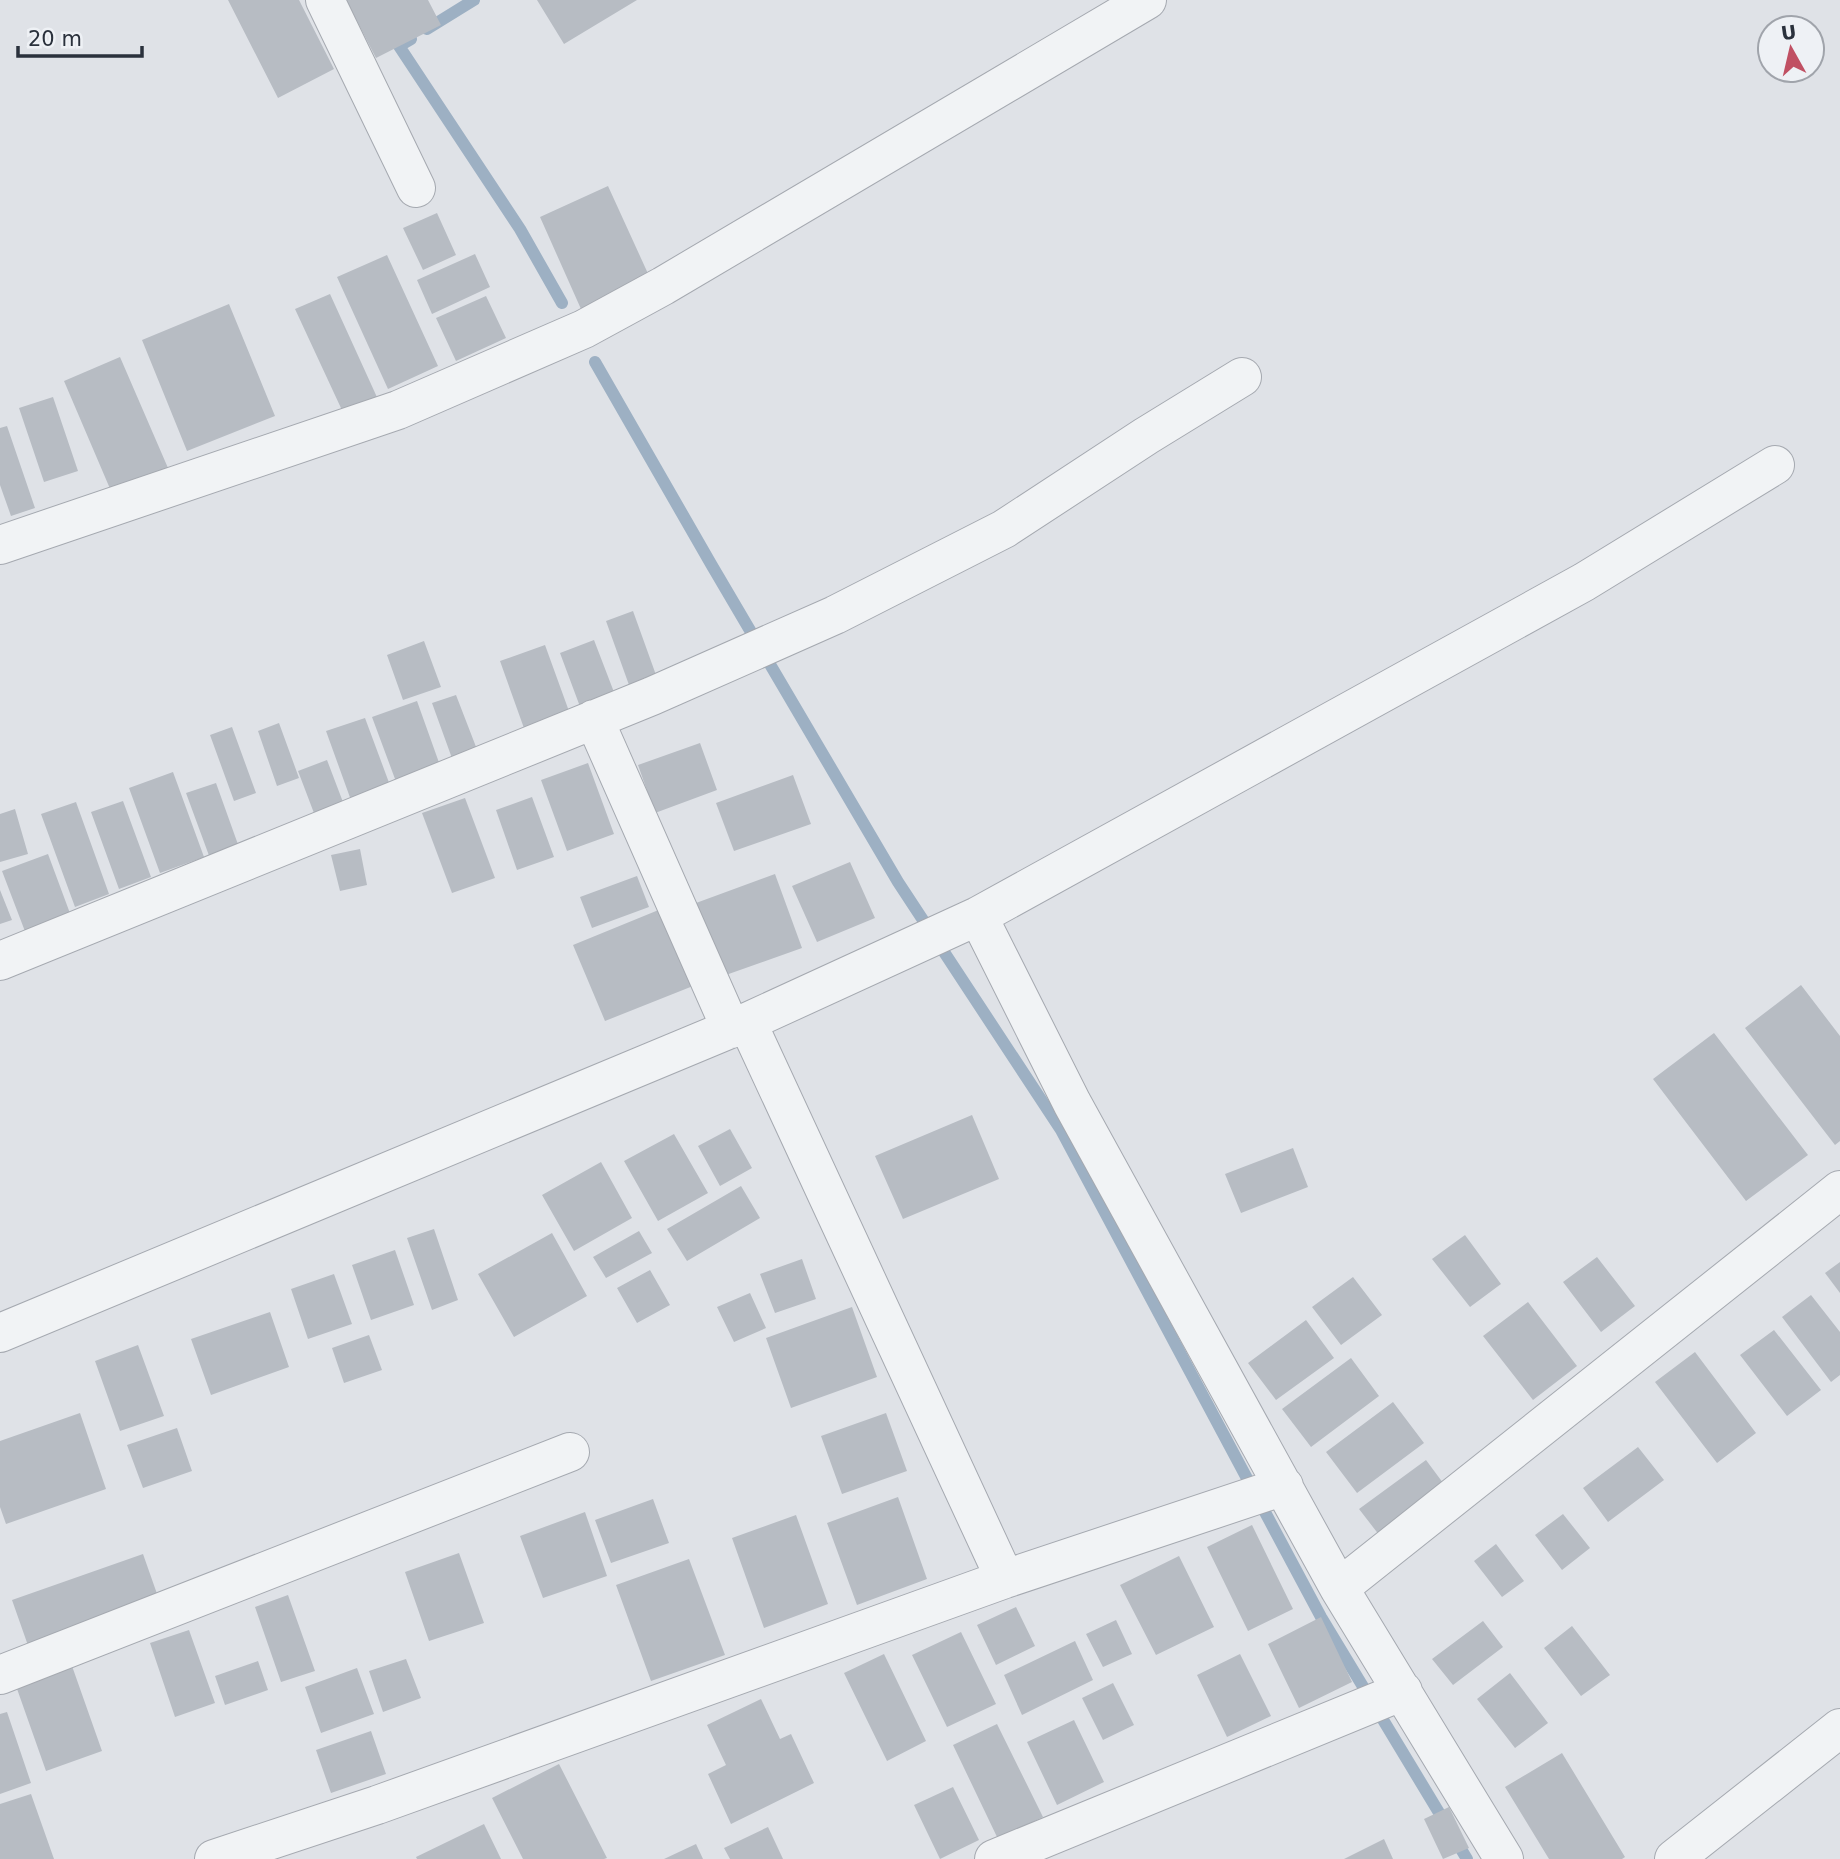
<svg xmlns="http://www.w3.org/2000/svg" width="1840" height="1859" viewBox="0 0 1840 1859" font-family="'DejaVu Sans',sans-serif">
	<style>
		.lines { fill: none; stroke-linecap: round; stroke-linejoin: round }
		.stream { stroke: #9db0c3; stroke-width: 12 }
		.building { fill: #b7bcc3 }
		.minor-casing { stroke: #a5a9b0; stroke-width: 40 }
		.minor { stroke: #f1f3f5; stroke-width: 38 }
	</style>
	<rect width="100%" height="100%" fill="#dfe2e7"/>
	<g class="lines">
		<path class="stream" d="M427 29 474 0
			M411 39 399 46 520 229 562 303
			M595 362 711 564 898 882 1061 1130 1321 1617 1467 1859"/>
	</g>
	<path class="building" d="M228 0H299L334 69 278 98Z
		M346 0H428L441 25 376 58Z
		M537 0H637L564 44Z
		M608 186 650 278 581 309 540 217Z
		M437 213 456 255 423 270 403 228Z
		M475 254 490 287 432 314 417 280Z
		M387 255 438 366 388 389 337 277Z
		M330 294 381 406 347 421 295 309Z
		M486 296 506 338 456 361 436 318Z
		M229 304 275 416 187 451 142 340Z
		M120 357 168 468 111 491 64 381Z
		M53 397 78 471 44 482 19 408Z
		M7 426 35 508 11 516 0 485V428Z
		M633 611 656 675 629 685 606 621Z
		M594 640 617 700 582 712 560 653Z
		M424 641 441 687 403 700 387 655Z
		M545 645 570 714 525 731 500 661Z
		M456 695 478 752 453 761 432 703Z
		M417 701 442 771 398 787 372 717Z
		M365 718 391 788 352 803 326 731Z
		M279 723 299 778 277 786 258 731Z
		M232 727 256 793 234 801 210 735Z
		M700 743 717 790 655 813 638 765Z
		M327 760 346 810 317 821 298 771Z
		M588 763 614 834 567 851 541 780Z
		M173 772 204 857 160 873 129 788Z
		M793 775 811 824 734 851 716 803Z
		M216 783 240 850 211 861 186 793Z
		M532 797 554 857 517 870 496 810Z
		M465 798 495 878 452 893 422 813Z
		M123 801 151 877 119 889 91 812Z
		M76 802 109 894 75 907 41 814Z
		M15 809 28 854 0 862V814Z
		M360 849 367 885 340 891 331 855Z
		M48 854 71 916 26 934 2 871Z
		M850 862 875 918 817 942 792 886Z
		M775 874 802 948 723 976 696 903Z
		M637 876 649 907 592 928 580 897Z
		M0 890 12 920 0 924Z
		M661 909 693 986 605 1021 573 945Z
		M1801 985 1840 1036V1141L1835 1145 1745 1028Z
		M1714 1033 1808 1155 1746 1201 1653 1079Z
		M972 1115 999 1179 903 1219 875 1156Z
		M730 1129 752 1168 720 1186 698 1146Z
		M674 1134 708 1193 658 1221 624 1161Z
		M1293 1148 1308 1187 1241 1213 1225 1174Z
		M601 1162 632 1218 574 1251 542 1195Z
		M741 1186 760 1218 687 1261 667 1229Z
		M434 1229 458 1300 432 1310 407 1238Z
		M639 1231 652 1253 606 1278 593 1257Z
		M552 1233 587 1296 514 1337 478 1274Z
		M1465 1235 1501 1284 1470 1307 1432 1259Z
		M395 1250 414 1305 371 1320 352 1265Z
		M1597 1257 1635 1306 1601 1332 1563 1282Z
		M802 1259 816 1299 775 1313 760 1274Z
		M1840 1262V1293L1825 1273Z
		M650 1270 670 1305 637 1323 617 1288Z
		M334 1274 352 1324 308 1339 291 1289Z
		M1353 1277 1382 1315 1341 1345 1312 1307Z
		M750 1293 766 1328 734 1342 717 1307Z
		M1811 1295 1840 1332V1375L1831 1382 1782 1317Z
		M1528 1302 1577 1366 1533 1400 1483 1336Z
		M852 1307 877 1377 791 1408 766 1338Z
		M270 1312 289 1367 211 1395 191 1339Z
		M1306 1320 1334 1358 1276 1400 1248 1363Z
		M1774 1330 1821 1390 1787 1416 1740 1355Z
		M369 1335 382 1370 344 1383 332 1348Z
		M138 1345 164 1416 120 1431 95 1361Z
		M1695 1352 1756 1433 1717 1463 1655 1382Z
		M1351 1358 1379 1396 1311 1447 1282 1409Z
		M1393 1402 1424 1443 1357 1493 1326 1452Z
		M80 1413 106 1489 6 1524 0 1507V1441Z
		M886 1413 907 1471 842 1494 821 1436Z
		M177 1428 192 1471 143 1488 127 1445Z
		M1638 1447 1664 1480 1608 1522 1583 1488Z
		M1426 1460 1449 1491 1383 1540 1359 1509Z
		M898 1497 927 1579 857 1605 827 1523Z
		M653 1499 669 1543 611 1563 595 1520Z
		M585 1512 607 1576 543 1598 520 1536Z
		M1563 1514 1590 1548 1562 1570 1535 1535Z
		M796 1515 828 1604 764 1628 732 1538Z
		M1252 1525 1293 1609 1248 1631 1207 1547Z
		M1496 1544 1524 1581 1502 1597 1474 1561Z
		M459 1553 484 1623 429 1641 405 1572Z
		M143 1554 162 1608 31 1654 12 1600Z
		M1179 1556 1214 1627 1156 1655 1120 1585Z
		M689 1559 725 1655 651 1681 616 1585Z
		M288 1595 315 1671 281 1682 255 1607Z
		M1016 1607 1035 1646 996 1665 977 1625Z
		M1321 1617 1352 1682 1299 1708 1268 1644Z
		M1116 1620 1132 1654 1103 1667 1086 1634Z
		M1483 1621 1503 1647 1453 1685 1432 1659Z
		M1572 1626 1610 1675 1581 1696 1544 1648Z
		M189 1630 215 1703 175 1717 150 1643Z
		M961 1632 996 1704 947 1727 912 1655Z
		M1075 1641 1093 1680 1022 1715 1004 1675Z
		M884 1654 926 1741 887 1761 844 1673Z
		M1240 1654 1271 1716 1227 1737 1197 1675Z
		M406 1659 421 1698 383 1712 369 1671Z
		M258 1661 268 1690 225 1705 215 1676Z
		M72 1666 102 1751 46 1771 16 1686Z
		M357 1668 374 1714 321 1733 305 1687Z
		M1510 1673 1548 1723 1515 1748 1477 1699Z
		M1113 1683 1134 1725 1103 1740 1082 1698Z
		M761 1699 780 1739 791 1734 814 1783 731 1824 708 1774 726 1765 707 1725Z
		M7 1712 31 1783 0 1794V1714Z
		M1074 1720 1104 1782 1057 1805 1027 1742Z
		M997 1724 1043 1817 998 1839 953 1745Z
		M371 1731 386 1774 331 1793 316 1750Z
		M1562 1753 1625 1857 1622 1859H1549L1505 1787Z
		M559 1764 607 1858 604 1859H523L492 1798Z
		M953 1787 979 1840 940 1859 914 1805Z
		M31 1794 54 1859H0V1804Z
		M1449 1807 1469 1848 1443 1859 1424 1819Z
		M484 1824 501 1859H417L416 1857Z
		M768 1827 783 1859H730L724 1848Z
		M1384 1839 1393 1859H1344Z
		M696 1844 703 1859H664Z"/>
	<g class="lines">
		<g class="minor-casing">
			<path id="minor" d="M325 0 416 188
				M0 545 398 410 584 329 663 286 1147 0
				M594 719 731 1029
				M978 916 1072 1103 1339 1588 1504 1859
				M0 961 652 696 835 615 1004 529 1146 436 1242 377
				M747 1022 1005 1579
				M0 1333 747 1022 978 916 1584 582 1775 465
				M1339 1588 1840 1190
				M0 1675 570 1452
				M214 1859 377 1805 1005 1579 1284 1486
				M994 1859 1403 1691
				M1674 1859 1840 1728"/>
		</g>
		<use href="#minor" class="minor"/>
	</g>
	<g transform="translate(1791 49) rotate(352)"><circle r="33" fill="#eef1f5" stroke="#a0a4ab" stroke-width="2"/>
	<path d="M0-5L12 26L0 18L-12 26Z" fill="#c05063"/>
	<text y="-10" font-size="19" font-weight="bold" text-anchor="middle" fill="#2a313c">U</text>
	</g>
	<path d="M18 46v10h124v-10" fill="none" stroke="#2a313c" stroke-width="3.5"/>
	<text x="28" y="46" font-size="21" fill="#2a313c" stroke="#eef1f5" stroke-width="5" paint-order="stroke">20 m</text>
</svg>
